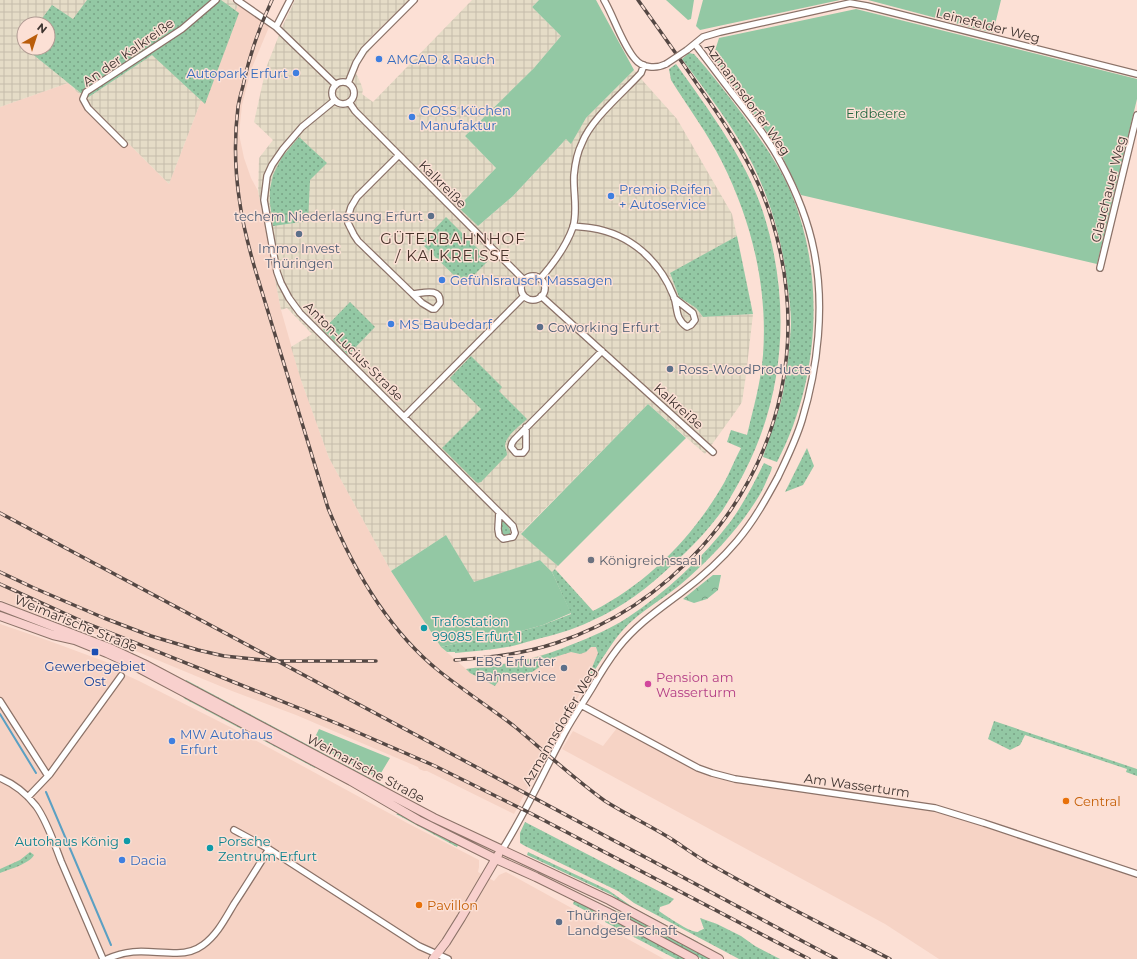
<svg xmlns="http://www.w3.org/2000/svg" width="1137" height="959" viewBox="0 0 1137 959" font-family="Montserrat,sans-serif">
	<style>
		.built { fill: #f6d3c5 }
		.industrial { fill: url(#industrial-grid); fill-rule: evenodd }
		.grass { fill: url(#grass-dots) }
		.forest { fill: url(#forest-crowns) }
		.garden { fill: #93c8a4 }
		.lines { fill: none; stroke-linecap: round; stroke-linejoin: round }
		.stream { stroke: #5ba0c3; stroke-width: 2 }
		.street-casing { stroke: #8b7268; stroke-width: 8 }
		.secondary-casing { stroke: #8b7268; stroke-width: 10 }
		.street { stroke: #fff; stroke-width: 5.5 }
		.secondary { stroke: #f8d0cd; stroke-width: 8 }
		.rail-casing { stroke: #554844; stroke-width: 3.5 }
		.rail { stroke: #fce0d5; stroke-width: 2; stroke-dasharray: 6; stroke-linecap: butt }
		.street-bridge-casing { stroke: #8b7268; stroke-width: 8; stroke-linecap: butt }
		.street-bridge { stroke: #fff; stroke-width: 5.5 }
		.shop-dot { fill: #3f7fe0; stroke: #fce0d5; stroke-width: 1.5 }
		.service-dot { fill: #5c6f8a; stroke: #fce0d5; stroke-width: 1.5 }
		.worship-dot { fill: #6b7280; stroke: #fce0d5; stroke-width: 1.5 }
		.culture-dot { fill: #0f9aa8; stroke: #fce0d5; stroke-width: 1.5 }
		.transit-dot { fill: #1a4fb4; stroke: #fce0d5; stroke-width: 1.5 }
		.hotel-dot { fill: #d1479c; stroke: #fce0d5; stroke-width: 1.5 }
		.food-dot { fill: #e8710a; stroke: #fce0d5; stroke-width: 1.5 }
		.labels { text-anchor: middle; stroke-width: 3; stroke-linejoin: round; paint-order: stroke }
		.street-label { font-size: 13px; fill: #3f3430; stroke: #fce0d5 }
		.shop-label { font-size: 13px; fill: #366cbe; stroke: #fce0d5; text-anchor: start }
		.park-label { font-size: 13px; fill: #23663f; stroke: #fce0d5 }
		.service-label { font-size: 13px; fill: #4e5e75; stroke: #fce0d5; text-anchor: start }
		.worship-label { font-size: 13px; fill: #5b616d; stroke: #fce0d5; text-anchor: start }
		.culture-label { font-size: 13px; fill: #0d838f; stroke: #fce0d5; text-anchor: start }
		.transit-label { font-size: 13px; fill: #164399; stroke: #fce0d5 }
		.hotel-label { font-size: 13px; fill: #b23c85; stroke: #fce0d5; text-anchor: start }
		.food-label { font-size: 13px; fill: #c56008; stroke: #fce0d5; text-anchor: start }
		.quarter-label { font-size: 15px; letter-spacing: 1px; fill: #48332a; stroke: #fce0d5 }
	</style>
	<defs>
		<pattern id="industrial-grid" width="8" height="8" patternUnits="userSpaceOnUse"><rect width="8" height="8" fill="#e5dcc7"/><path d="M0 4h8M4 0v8" fill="none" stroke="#c6bdab"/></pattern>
		<pattern id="grass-dots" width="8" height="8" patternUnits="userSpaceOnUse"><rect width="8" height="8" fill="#93c8a4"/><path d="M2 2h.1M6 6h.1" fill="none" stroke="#79a386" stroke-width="1.8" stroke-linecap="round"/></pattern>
		<pattern id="forest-crowns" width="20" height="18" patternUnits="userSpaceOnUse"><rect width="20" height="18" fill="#93c8a4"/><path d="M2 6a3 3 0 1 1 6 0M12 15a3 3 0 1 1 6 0" fill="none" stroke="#79a386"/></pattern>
	</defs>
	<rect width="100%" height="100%" fill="#fce0d5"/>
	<path class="built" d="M238 5 269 27 251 70 242 105 239 134 244 158 251 178 258 191 281 310 301 380 329 458 391 571 441 647 466 669 523 660 549 653 588 639 606 650 559 729 514 814 427 771H424L419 769 418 767 296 715 232 691 49 615 45 618 0 600V107L68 83 169 184Z
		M0 624 44 639 109 663 115 670 139 681 242 733 409 824 479 860V867L478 872 494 881 499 875 506 872 664 959H0Z
		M617 728 686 765 711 777 738 783 905 806 932 811 959 818 1137 878V959H939L885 924 562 749 573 731 603 746Z"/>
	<path class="industrial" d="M0 0H230L238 5 169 184 68 83 0 107ZM24 24H48V48H24Z
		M295 0H409L369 39 374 45 360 63 356 73 361 84 363 90 362 94 373 102 472 0H539L532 7 561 36 534 68 465 136 496 168 458 207 478 226 513 196 566 139 571 143 586 118 634 70 643 81 677 119 732 214 737 236 670 274 679 297 696 308 703 317 753 314 746 375 742 402 736 411 705 454 648 404 521 533 558 566 552 572 540 560 474 583 446 535 391 571 329 458 301 380 291 347 312 334 287 308 281 310 258 191 259 158 273 140 254 122 266 68 283 25Z"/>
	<path class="grass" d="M87 0H221L239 13 205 104 152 55 87 98 25 48H48V24H38L52 5 73 19Z
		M689 53 694 54C711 73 727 94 743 115 761 140 780 166 792 195 826 279 819 382 777 462L763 457C770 436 778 415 783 393 787 370 790 347 791 324 791 310 789 295 787 281 782 241 771 202 753 165 734 127 707 93 682 59Z
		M676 64C708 109 746 159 763 212 791 299 786 392 744 473 737 486 730 499 722 511 708 530 691 548 673 564 649 587 622 608 591 621 573 630 553 635 534 640 525 642 516 646 507 647 490 650 473 651 455 653V652H447L441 647 461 642 479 640 514 633 543 625 571 614 552 572 555 569 593 611C648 583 693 537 724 483 730 472 735 459 741 448L727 442 731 430 747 435C753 409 761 382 763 355 768 288 752 222 722 162 708 134 688 107 671 80L669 69Z
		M299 137 327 163 310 180 308 221 273 226 270 203V189L273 175 282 157Z
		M446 217 489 260 464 285 421 243Z
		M737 236 753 314 703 317 696 308 679 297 670 273Z
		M350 302 375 327 348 355 323 330Z
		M471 356 502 387 499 391 527 419C520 426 505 436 505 446 506 450 507 452 507 455L481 482 478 483 476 482 442 448 481 409 450 378Z
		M807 448 814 466 803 485 785 492Z
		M764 463 772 467 771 471C767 479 764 488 759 496 740 527 715 554 688 578 668 597 640 610 622 631 610 645 601 661 591 676L589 675 598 653 596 647H591L586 652 580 654 571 652 555 657 532 672 515 676 501 677 495 686 470 673 466 669C485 666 505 665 523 660 536 658 549 653 561 649 583 640 607 631 627 618 666 592 702 559 731 521 744 503 754 483 764 463Z
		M502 519 504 520 510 530V534L508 536 504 535 501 532Z
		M186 680 385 786 382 787 185 682Z
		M184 695 316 766 315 768 185 699 183 697Z
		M994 721 1137 769V776L1126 772 1127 769 1025 735 1020 745 1010 750 988 739Z
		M399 813 458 845 457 847 396 814Z
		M525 822 674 899 669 904 660 907 659 911C666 916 691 933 698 932 699 931 703 929 704 929L700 918 717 924 741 936 755 946 780 959H739L634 903 618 891 525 846 520 843V833Z
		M30 852 34 855C29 864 10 869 0 873V869L20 860Z
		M528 852 608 890 634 908 698 942 697 944 626 906 612 895 527 855Z
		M521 865 609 908 627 915 710 959H702L592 901 520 867Z
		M574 901 603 914 601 919 573 904Z
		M608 917 687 959H676L605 922Z"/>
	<path class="forest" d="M713 575H721L718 590 707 599 694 603 683 599Z"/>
	<path class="garden" d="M539 0H596L634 70 586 118 571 144 566 139 513 196 478 226 458 207 496 168 465 136 534 68 561 36 532 7Z
		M666 0H694L691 19 688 20Z
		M703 0H840L700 30 696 26Z
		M868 0H1001L993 33Z
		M856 9 1137 79V99L1097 264 801 195 783 158 767 132 713 57 719 38Z
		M648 404 686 438 558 566 521 534Z
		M446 535 474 582 540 560 552 572 571 613 543 625 514 633 479 640 461 642 441 647 391 571Z
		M319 729 390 758 378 778 312 743Z"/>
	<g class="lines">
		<path class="stream" d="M0 714 36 773
			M46 792 111 945"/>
		<g class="street-casing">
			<path id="street" d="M237 0 276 27 336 85
				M604 0C614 17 622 44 635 59 642 68 656 69 666 64
				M276 27 290 0
				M687 50 703 37 720 32 850 3 867 6 1137 74
				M332 93a11 11 0 1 1 22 0a11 11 0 1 1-22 0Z
				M348 83 356 63 364 50 414 0
				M335 100 302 127 283 149 272 165 267 176 264 200 277 272 281 283 289 298 300 313 499 512 498 529 499 535 503 539 513 537 515 533 513 526 499 512
				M349 102 355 111 524 280
				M124 144 88 108 83 99 86 92 182 29 216 0
				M399 155 357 197 351 207 348 217V223L354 235 358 241 422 303 432 309H435L440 303C441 287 423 293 413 294
				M573 226C579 227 585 227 591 228 631 234 660 261 674 297 678 309 675 319 687 327L691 325 695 320 693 313 674 298
				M1100 268 1137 115
				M521 288a12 12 0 1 1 24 0a12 12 0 1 1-24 0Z
				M540 279C554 263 566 247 573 227 578 211 573 192 574 175 575 164 577 153 582 143 591 119 624 92 641 73L644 65
				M541 296 713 452
				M404 417 524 296
				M526 427V449L523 453H516L511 447 512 443 514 440 602 351
				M0 701 48 776
				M581 705 698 768 712 773 735 779 935 808 984 823 1137 874
				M0 778C14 784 26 793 36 806 47 821 54 843 61 861 75 894 89 926 103 959
				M28 797 50 774 121 676
				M234 830 269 849 419 946 448 959
				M502 850C526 812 544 771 565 732 573 717 583 703 592 688 600 674 608 661 618 648 636 625 658 610 682 592 702 577 721 560 737 541 754 521 766 499 778 477 787 458 796 440 802 420 818 367 825 306 814 251 808 220 796 191 781 163 771 143 757 125 744 108 727 87 711 65 695 44
				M107 959C133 947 150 953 177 953 186 953 195 951 203 945 217 935 225 919 234 904 246 886 257 868 269 849"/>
		</g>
		<g class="secondary-casing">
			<path id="secondary" d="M0 606 112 649 144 664 434 818 609 900 719 959
				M0 616 53 635 75 640 107 653 133 665 351 781 418 820 496 859 536 877 607 912 694 959
				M433 959 446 942 461 918 498 855"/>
		</g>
		<use href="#street" class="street"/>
		<use href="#secondary" class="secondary"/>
		<g class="rail-casing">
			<path id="rail" d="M272 0C259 28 249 56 243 86 241 93 239 100 238 107 234 139 235 173 240 204 243 226 249 248 255 269L328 508C353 569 387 629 439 671 463 690 489 707 514 726 544 751 573 778 605 801 627 815 651 826 673 840 685 848 697 857 710 864 769 898 830 928 890 959
				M0 513 836 959
				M0 572 34 588 104 618 151 636 198 650 224 656 272 661H376
				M0 584 86 623 336 723 435 766 530 813 809 959
				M455 660C490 658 523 654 556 643 668 606 757 508 781 392 793 335 789 276 772 220 757 170 727 126 697 84 678 56 658 28 638 0"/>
		</g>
		<use href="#rail" class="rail"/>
		<g class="street-bridge-casing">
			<path id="street-bridge" d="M666 64 687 50"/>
		</g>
		<use href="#street-bridge" class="street-bridge"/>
	</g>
	<g class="shop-dot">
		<circle cx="379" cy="59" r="4"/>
		<circle cx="296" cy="73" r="4"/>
		<circle cx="412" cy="117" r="4"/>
		<circle cx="611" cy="196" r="4"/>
		<circle cx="442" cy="280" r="4"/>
		<circle cx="391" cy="324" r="4"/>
		<circle cx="172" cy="741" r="4"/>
		<circle cx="122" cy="860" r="4"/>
	</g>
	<g class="service-dot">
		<circle cx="431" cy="216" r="4"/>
		<circle cx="299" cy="234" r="4"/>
		<circle cx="540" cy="327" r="4"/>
		<circle cx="670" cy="369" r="4"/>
		<circle cx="564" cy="668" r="4"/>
		<circle cx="559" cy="922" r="4"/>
	</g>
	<circle class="worship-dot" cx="591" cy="560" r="4"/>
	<g class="culture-dot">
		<circle cx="424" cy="628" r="4"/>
		<circle cx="127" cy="841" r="4"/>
		<circle cx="210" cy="848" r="4"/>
	</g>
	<rect class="transit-dot" x="91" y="648" width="8" height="8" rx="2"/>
	<circle class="hotel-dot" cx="648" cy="684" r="4"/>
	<g class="food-dot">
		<circle cx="1066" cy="801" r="4"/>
		<circle cx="419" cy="905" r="4"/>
	</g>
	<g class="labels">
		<g class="street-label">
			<text transform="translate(988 25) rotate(14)" y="5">Leinefelder Weg</text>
			<text transform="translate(128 52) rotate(-35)" y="5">An der Kalkreiße</text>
			<text transform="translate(748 99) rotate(54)" y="5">Azmannsdorfer Weg</text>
			<text transform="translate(443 184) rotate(45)" y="5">Kalkreiße</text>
			<text transform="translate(1108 189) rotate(-76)" y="5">Glauchauer Weg</text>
			<text transform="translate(354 351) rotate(45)" y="5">Anton-Lucius-Straße</text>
			<text transform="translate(679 406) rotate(42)" y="5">Kalkreiße</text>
			<text transform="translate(76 623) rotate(22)" y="5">Weimarische Straße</text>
			<text transform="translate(559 726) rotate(-60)" y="5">Azmannsdorfer Weg</text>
			<text transform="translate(366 768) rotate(28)" y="5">Weimarische Straße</text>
			<text transform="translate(857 785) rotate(8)" y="5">Am Wasserturm</text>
		</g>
		<g class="shop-label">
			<text x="387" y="64">AMCAD &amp; Rauch</text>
			<text x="288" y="78" text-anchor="end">Autopark Erfurt</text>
			<text x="420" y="115">GOSS Küchen<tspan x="420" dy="15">Manufaktur</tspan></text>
			<text x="619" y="194">Premio Reifen<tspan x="619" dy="15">+ Autoservice</tspan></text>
			<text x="450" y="285">Gefühlsrausch Massagen</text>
			<text x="399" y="329">MS Baubedarf</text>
			<text x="180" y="739">MW Autohaus<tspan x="180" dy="15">Erfurt</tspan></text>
			<text x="130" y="865">Dacia</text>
		</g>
		<g class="park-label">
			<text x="876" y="118">Erdbeere</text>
		</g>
		<g class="service-label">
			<text x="423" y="221" text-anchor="end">techem Niederlassung Erfurt</text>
			<text x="299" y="253" text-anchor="middle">Immo Invest<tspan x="299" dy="15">Thüringen</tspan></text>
			<text x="548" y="332">Coworking Erfurt</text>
			<text x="678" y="374">Ross-WoodProducts</text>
			<text x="556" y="666" text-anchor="end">EBS Erfurter<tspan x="556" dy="15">Bahnservice</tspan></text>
			<text x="567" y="920">Thüringer<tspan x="567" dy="15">Landgesellschaft</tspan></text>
		</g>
		<g class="worship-label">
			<text x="599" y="565">Königreichssaal</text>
		</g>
		<g class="culture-label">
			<text x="432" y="626">Trafostation<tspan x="432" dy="15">99085 Erfurt 1</tspan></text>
			<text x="119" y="846" text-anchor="end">Autohaus König</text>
			<text x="218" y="846">Porsche<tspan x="218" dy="15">Zentrum Erfurt</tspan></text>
		</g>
		<g class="transit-label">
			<text x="95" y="671">Gewerbegebiet<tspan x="95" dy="15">Ost</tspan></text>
		</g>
		<g class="hotel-label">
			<text x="656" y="682">Pension am<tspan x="656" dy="15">Wasserturm</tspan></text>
		</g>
		<g class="food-label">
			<text x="1074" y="806">Central</text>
			<text x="427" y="910">Pavillon</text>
		</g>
		<g class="quarter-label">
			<text x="453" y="244">GÜTERBAHNHOF<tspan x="453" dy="17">/ KALKREISSE</tspan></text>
		</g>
	</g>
	<g transform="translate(36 36) rotate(39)"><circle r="19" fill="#fce0d5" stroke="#b09b93"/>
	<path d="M0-3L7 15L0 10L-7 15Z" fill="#ba5d0a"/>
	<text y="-6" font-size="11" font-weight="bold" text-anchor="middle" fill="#3f3430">N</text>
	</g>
</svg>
